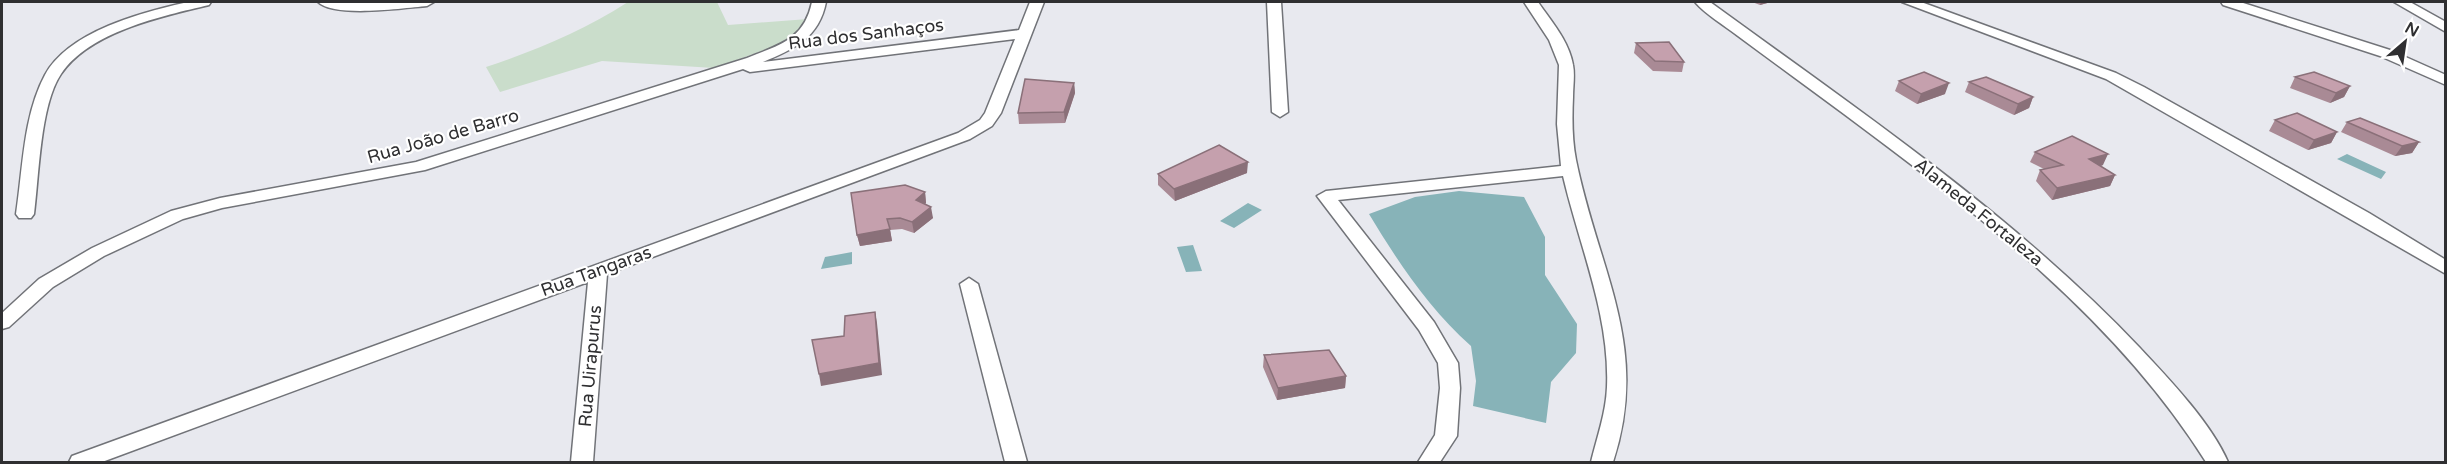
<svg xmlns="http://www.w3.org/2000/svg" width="2447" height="464" viewBox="0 0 2447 464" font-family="'Varela Round',sans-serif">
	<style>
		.green { fill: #caddcb }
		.water { fill: #87b3b8 }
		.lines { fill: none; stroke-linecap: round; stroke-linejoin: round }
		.minor-casing { stroke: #717378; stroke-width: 3 }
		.minor { fill: #fff; fill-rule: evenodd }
		.wall { fill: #a98a95 }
		.shaded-wall { fill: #8a7079 }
		.building { fill: #c5a0ad; stroke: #8a7079; stroke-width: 1.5 }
		.labels { text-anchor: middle; stroke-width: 4.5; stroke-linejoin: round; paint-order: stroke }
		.street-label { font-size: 18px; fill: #2f2f31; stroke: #fff }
	</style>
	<rect width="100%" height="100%" fill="#e8e9ef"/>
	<path class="green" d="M628 2H717L728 25 808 19 805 29 787 42 714 68 602 61 500 92 486 67C537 50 583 31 628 2Z"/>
	<path class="water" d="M2347 154 2386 172 2381 179 2337 159Z
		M1459 191 1524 197 1545 237V275L1577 324 1576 353 1551 382 1546 423 1473 406 1476 381 1471 346C1429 309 1398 262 1369 214L1415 197Z
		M1248 203 1262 210 1234 228 1220 221Z
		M1193 245 1202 271 1186 272 1177 247Z
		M852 252V264L821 269 825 257Z"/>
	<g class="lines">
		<g class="minor-casing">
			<path id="minor" d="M188 2H211L209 5C162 16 89 32 61 74 40 105 39 176 34 214L31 218H19L16 214C23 169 23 116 45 75 69 31 143 12 188 2Z
				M318 2H434L427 6C404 8 334 18 318 2Z
				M812 2H826C819 38 794 49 763 62L1019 30 1030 2H1044L1001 113 992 126 970 139 607 274 593 462H571L588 282 102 462H69L72 456 958 133 980 120 985 113 1015 39 750 72 743 69 425 170 222 208 183 219 104 256 53 287 9 327 2 329V313L39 279 92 248 171 211 220 198 416 162 747 58C779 45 804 40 812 2Z
				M1267 2H1281L1288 112 1280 117 1272 112Z
				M1524 2H1538C1551 21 1569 41 1573 65 1575 75 1573 86 1573 97 1572 118 1572 140 1576 160 1598 270 1651 346 1613 462H1591C1597 437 1606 413 1607 387 1610 315 1579 245 1563 176L1338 200 1434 322 1458 363 1460 388 1457 436 1440 462H1418L1435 435 1440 388 1438 363 1419 330 1317 196 1326 191 1561 166 1557 124 1559 65 1549 40Z
				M1695 2H1710C1858 110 2013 214 2140 348 2170 380 2211 423 2228 462H2206C2117 320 1977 213 1844 114 1809 88 1773 62 1738 36 1724 25 1706 15 1695 2Z
				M1902 2H1921L2116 73 2144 87 2369 213 2446 260V274L2106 79Z
				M2221 2H2240L2390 50 2446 75V85L2380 56 2223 5Z
				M2394 2H2410L2446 22V32Z
				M969 278 978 284 1027 462H1005L960 284Z"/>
		</g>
		<use href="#minor" class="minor"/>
	</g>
	<path class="wall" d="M1752 2H1771L1760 5Z
		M1636 43 1684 62 1682 72 1653 71 1634 53Z
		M2295 77 2350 86 2344 97 2330 103 2290 88Z
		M1899 81 1945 94 1917 104 1895 91Z
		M1969 82 2033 97 2029 108 2014 115 1965 92Z
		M1074 83 1075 93 1065 123 1019 124 1018 113Z
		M2275 120 2337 132 2331 143 2308 150 2269 131Z
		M2347 122 2419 142 2412 153 2395 156 2341 132Z
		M2035 152 2103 165 2101 166 2115 175 2110 186 2052 200 2036 181 2040 170 2044 169 2030 162Z
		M1247 173 1175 201 1158 185V174Z
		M925 192 926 203 925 204 933 218 914 233 902 229 890 230 892 241 860 246 857 235Z
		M1264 355 1346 376 1345 388 1277 400 1263 367Z"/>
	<path class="shaded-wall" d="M1761 2H1771L1760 5Z
		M1074 83 1075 93 1065 123 1064 112Z
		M1949 83 1945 94 1917 104 1921 94Z
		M2350 86 2344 97 2330 103 2336 93Z
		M2033 97 2029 108 2014 115 2018 104Z
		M2337 132 2331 143 2308 150 2314 140Z
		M2419 142 2412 153 2395 156 2402 146Z
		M2108 154 2103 165 2085 170 2089 159Z
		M1248 162 1247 173 1175 201 1174 189Z
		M2115 175 2110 186 2052 200 2057 188Z
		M925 192 926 203 917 211 916 200Z
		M931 207 933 218 914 233 912 222Z
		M890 229 892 241 860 246 857 235Z
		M875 312 877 323 882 375 821 386 819 374Z
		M1346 376 1345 388 1277 400 1278 388Z"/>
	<path class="building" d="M1669 42 1684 62 1655 61 1636 43Z
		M1924 72 1949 83 1921 94 1899 81Z
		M2314 72 2350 86 2336 93 2295 77Z
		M1986 77 2033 97 2018 104 1969 82Z
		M1025 79 1074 83 1064 112 1018 113Z
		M2297 113 2337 132 2314 140 2275 120Z
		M2360 118 2419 142 2402 146 2347 122Z
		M2072 136 2108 154 2089 159 2115 175 2057 188 2040 170 2063 165 2035 152Z
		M1219 145 1248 162 1174 189 1158 174Z
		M905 185 925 192 916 200 931 207 912 222 900 218 887 219 890 229 857 235 851 193Z
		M875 312 879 363 819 374 812 340 844 336 845 316Z
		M1329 350 1346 376 1278 388 1264 355Z"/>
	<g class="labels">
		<g class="street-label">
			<text transform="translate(866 34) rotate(-7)" y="6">Rua dos Sanhaços</text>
			<text transform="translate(443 136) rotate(-16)" y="6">Rua João de Barro</text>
			<text transform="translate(1979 212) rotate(39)" y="6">Alameda Fortaleza</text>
			<text transform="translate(596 271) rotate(-20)" y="6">Rua Tangaras</text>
			<text transform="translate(590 366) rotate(-85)" y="6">Rua Uirapurus</text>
		</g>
	</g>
	<rect width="2447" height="464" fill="none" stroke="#2f2f31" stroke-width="6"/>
	<g transform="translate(2405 42) rotate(29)" stroke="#ffffff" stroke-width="4.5" paint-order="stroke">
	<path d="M0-4.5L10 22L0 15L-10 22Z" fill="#2f2f31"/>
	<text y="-9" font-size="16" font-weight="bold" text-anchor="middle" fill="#2f2f31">N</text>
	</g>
</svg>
